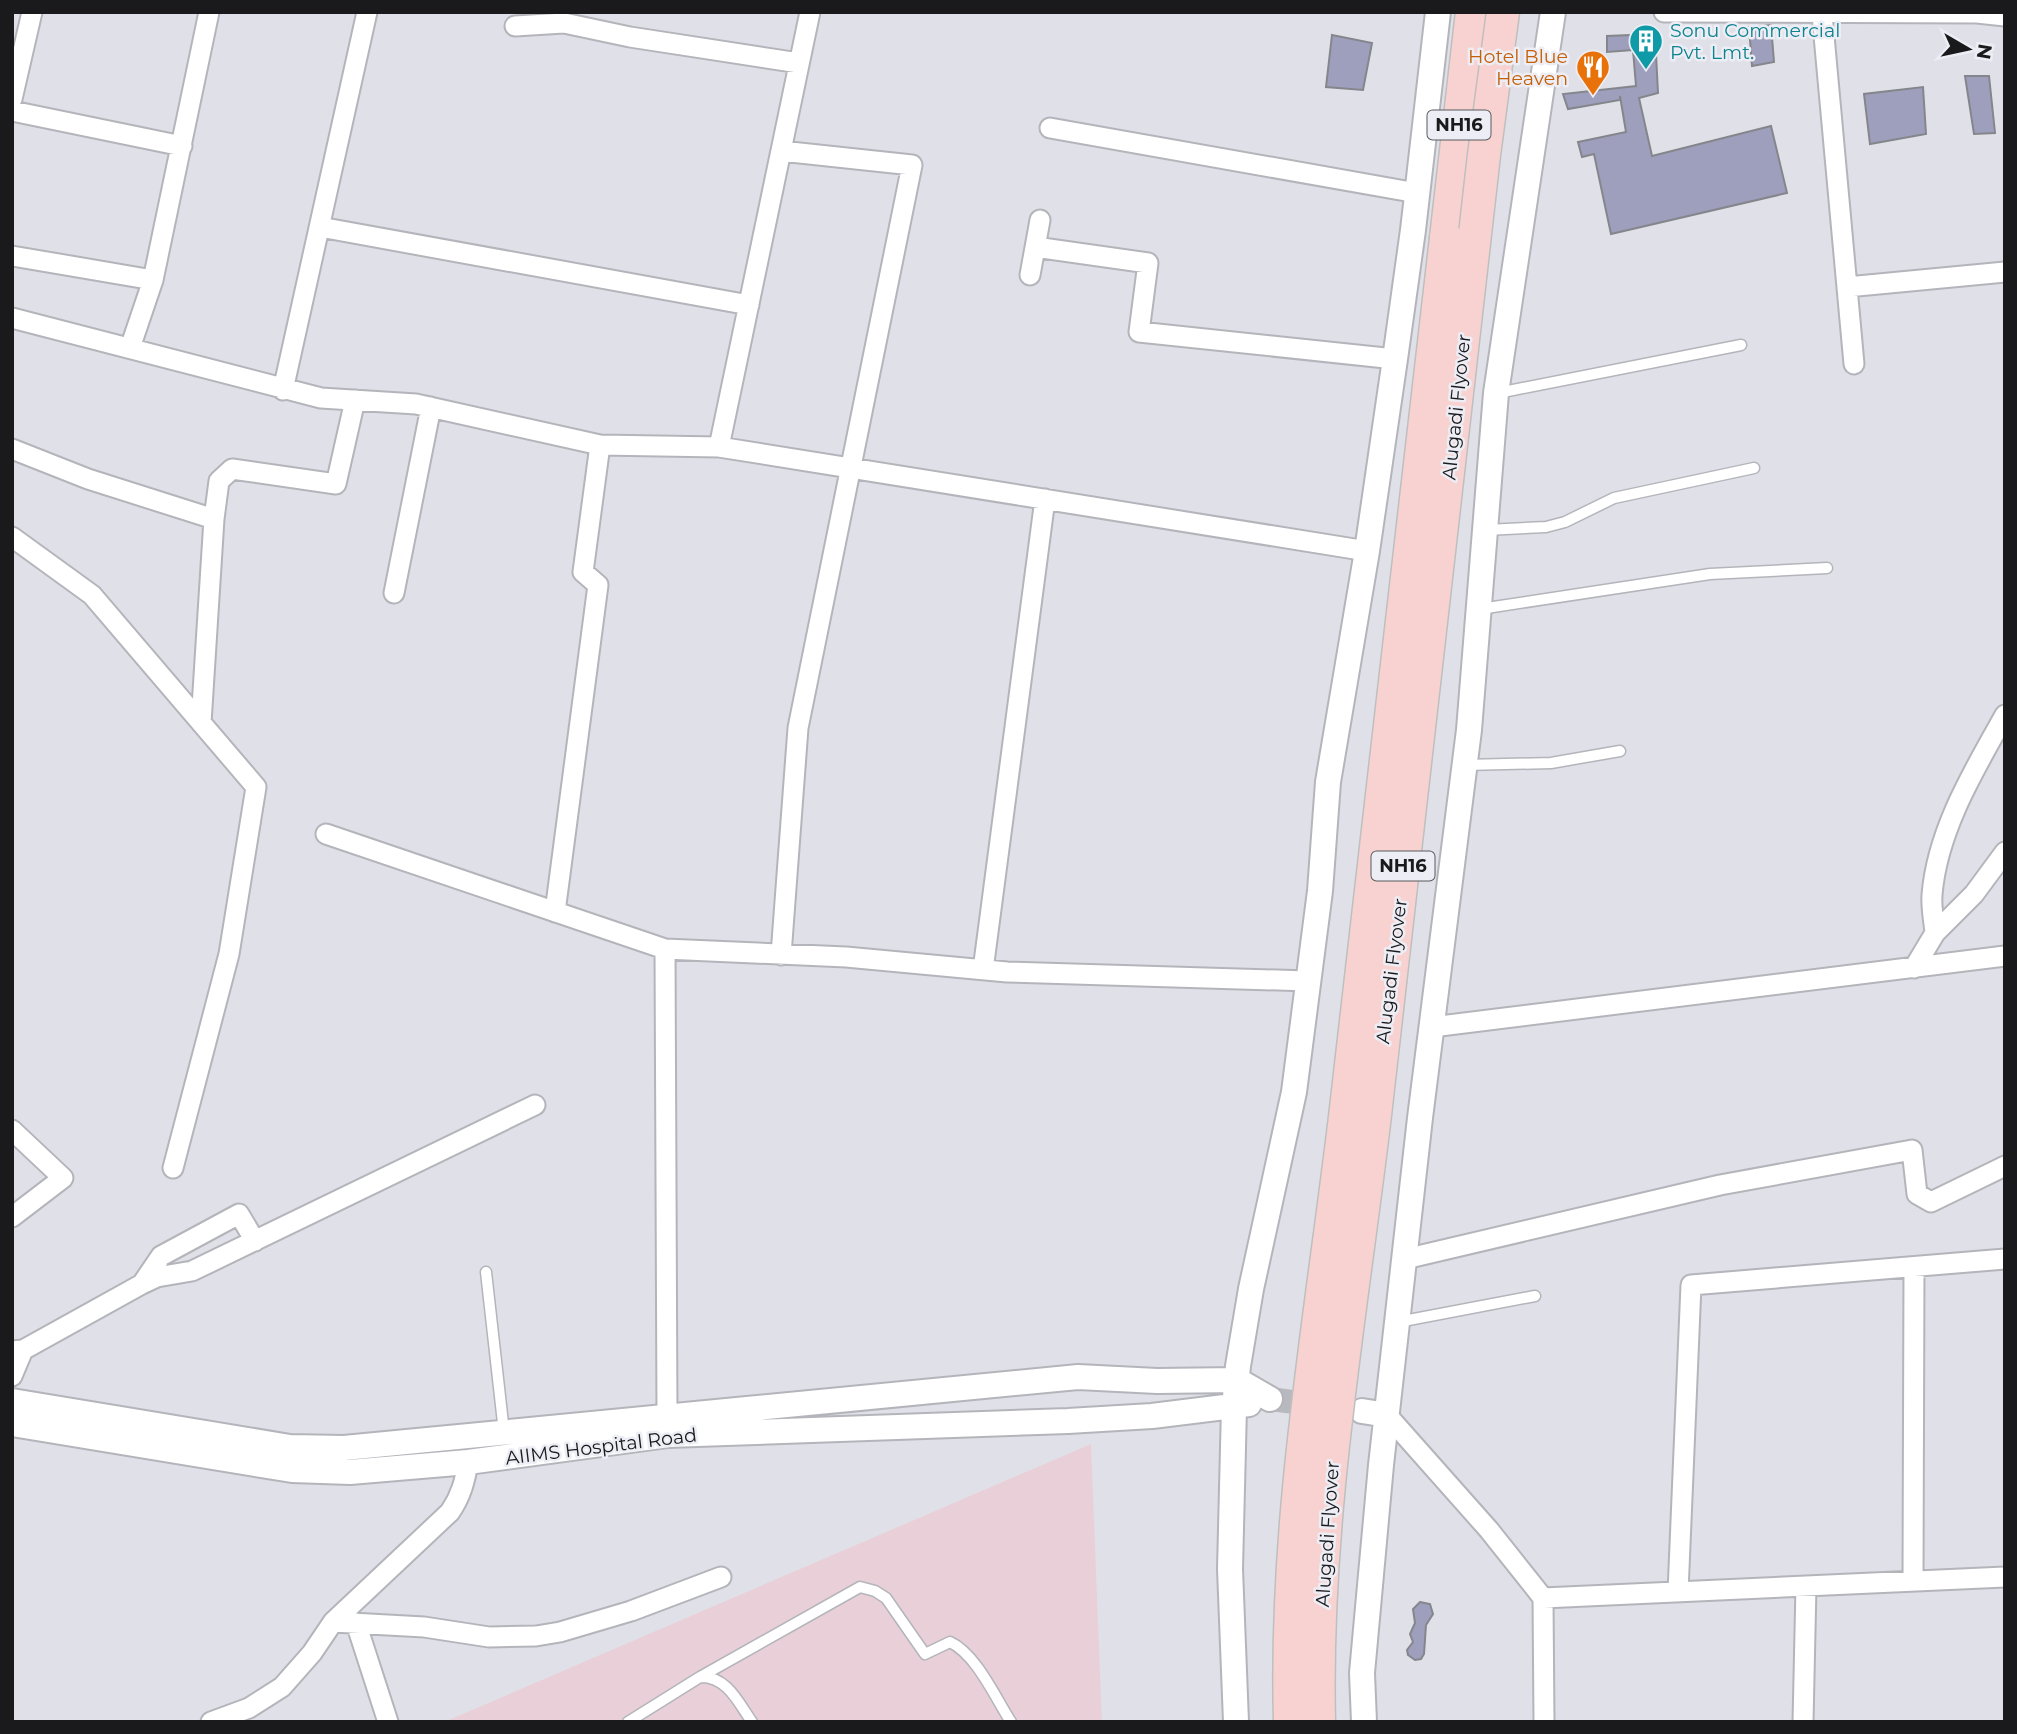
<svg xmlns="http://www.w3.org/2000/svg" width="2017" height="1734" viewBox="0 0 2017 1734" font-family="Montserrat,sans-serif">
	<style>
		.education { fill: #e9d0d8 }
		.building { fill: #9e9fbd; stroke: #85868c; stroke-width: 2 }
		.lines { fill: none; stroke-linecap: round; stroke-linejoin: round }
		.tertiary-tunnel { stroke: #b8b9bf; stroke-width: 24; stroke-dasharray: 24 12; stroke-linecap: butt }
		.service-casing { stroke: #b4b4bb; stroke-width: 13 }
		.minor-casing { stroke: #b4b4bb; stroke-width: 23 }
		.tertiary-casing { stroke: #b4b4bb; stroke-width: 28 }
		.trunk-casing { stroke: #bfbfbf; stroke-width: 35 }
		.service { stroke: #fff; stroke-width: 10 }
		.minor { stroke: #fff; stroke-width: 19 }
		.tertiary { stroke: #fff; stroke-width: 24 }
		.trunk { stroke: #f8d2d0; stroke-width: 32 }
		.trunk-bridge-casing { stroke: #bfbfbf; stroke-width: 35; stroke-linecap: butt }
		.trunk-bridge { stroke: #f8d2d0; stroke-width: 32 }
		.labels { text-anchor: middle; stroke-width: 5; stroke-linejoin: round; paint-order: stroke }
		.shield { fill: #edeef5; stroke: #595a5d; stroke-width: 2 }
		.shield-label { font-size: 18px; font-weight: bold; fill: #1a1a1c }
		.culture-label { font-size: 19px; fill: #0d838f; stroke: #edeef5; text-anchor: start }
		.food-label { font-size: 19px; fill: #c56008; stroke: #edeef5; text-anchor: end }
		.street-label { font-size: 19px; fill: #1a1a1c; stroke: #edeef5 }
	</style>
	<rect width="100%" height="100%" fill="#e0e1e8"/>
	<path class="education" d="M1091 1444 1102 1722H444Z"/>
	<path class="building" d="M1771 25 1774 62 1752 66 1749 27Z
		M1655 34 1658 93 1639 98 1652 156 1771 126 1787 193 1611 234 1594 154 1582 157 1578 142 1626 132 1620 96V100L1568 109 1563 94 1636 86 1633 50 1607 52V36Z
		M1332 35 1372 43 1363 90 1326 87Z
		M1965 76H1989L1995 133 1974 134Z
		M1923 87 1926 134 1870 144 1864 94Z
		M1420 1602 1430 1604 1433 1614 1426 1625 1424 1654 1421 1659 1415 1660 1408 1655 1407 1650 1413 1642 1410 1634 1415 1623 1413 1609Z"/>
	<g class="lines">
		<path class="tertiary-tunnel" d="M1270 1399 1325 1406"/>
		<g class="service-casing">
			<path id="service" d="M1498 393 1741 345
				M1486 530 1546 527 1565 522 1614 498 1754 468
				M1480 609 1710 574 1827 568
				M1465 765 1551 763 1620 751
				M486 1272 504 1432
				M1398 1322 1535 1296
				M700 1677 860 1587 875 1591 886 1598 925 1654 950 1642C976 1654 995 1697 1011 1722
				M628 1722 700 1677C727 1676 738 1702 752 1722"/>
		</g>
		<g class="minor-casing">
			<path id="minor" d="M1664 12 1977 13 2005 16
				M1822 14 1854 364
				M515 26 564 23 630 37 799 63
				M12 99 32 12
				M12 111 182 146
				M1050 128 1417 193
				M781 151 912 165 798 728 781 955
				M320 227 749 305
				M1035 247 1148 263 1139 332 1395 359
				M12 256 153 280
				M1030 275 1040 220
				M1847 287 2005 272
				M12 318 321 398 416 404 600 445 719 447 1367 551
				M130 348 153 280 209 12
				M283 390 367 12
				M719 447 810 12
				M12 449 88 479 214 519 219 481 232 469 336 484 355 400
				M12 537 92 595 256 787 229 954 173 1168
				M394 593 431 407
				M201 723 214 519
				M326 834 665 949
				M555 912 598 585 583 572 600 445
				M1935 933C1934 921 1931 908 1932 895 1937 831 1974 770 2005 715
				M1914 968 1935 933 1974 894 2005 852
				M983 970 1045 499
				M1432 1027 2005 956
				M12 1130 63 1178 12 1217
				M1405 1259 1720 1185 1912 1150 1917 1194 1931 1202 2005 1166
				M142 1284 161 1256 239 1214 255 1241
				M12 1351 23 1350 142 1284 157 1277 192 1271 535 1105
				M12 1376 23 1350
				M1387 1415 1489 1530 1543 1598 1544 1722
				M667 1416 665 949 846 957 1007 972 1308 981
				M1913 1581 1914 1267
				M1678 1592 1691 1285 2005 1259
				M1543 1598 2005 1577
				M333 1622 424 1627 489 1637 536 1636 560 1632 631 1611 721 1577
				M356 1623 388 1722
				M211 1722 249 1708 282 1687 312 1653 333 1622 450 1512C461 1496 465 1481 468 1462
				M1803 1722 1806 1586"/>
		</g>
		<g class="tertiary-casing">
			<path id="tertiary" d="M12 1401 290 1447 344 1448 1078 1377 1157 1381 1237 1380 1270 1399
				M1362 1411 1387 1415
				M12 1424 292 1470 350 1472 468 1462 668 1435 1068 1421 1152 1416 1249 1404
				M1236 1722 1230 1569 1234 1407 1238 1366 1251 1289 1294 1092 1320 891 1328 782 1367 551 1395 359 1413 230 1438 12
				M1364 1722 1362 1673 1381 1465 1420 1118 1469 730 1496 393 1553 12"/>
		</g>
		<g class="trunk-casing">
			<path id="trunk" d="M1446 238 1472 12"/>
		</g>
		<use href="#service" class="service"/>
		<use href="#minor" class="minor"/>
		<use href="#tertiary" class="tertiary"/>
		<use href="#trunk" class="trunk"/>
		<g class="trunk-bridge-casing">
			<path id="trunk-bridge" d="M1290 1722C1284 1518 1321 1319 1345 1117 1380 824 1413 531 1446 238
				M1319 1722C1314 1518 1351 1316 1375 1115 1412 795 1448 475 1484 155L1503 12"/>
		</g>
		<use href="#trunk-bridge" class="trunk-bridge"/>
	</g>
	<defs>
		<g id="building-pin" transform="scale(1.75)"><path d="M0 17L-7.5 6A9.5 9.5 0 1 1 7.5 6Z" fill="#0f9aa8" stroke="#edeef5"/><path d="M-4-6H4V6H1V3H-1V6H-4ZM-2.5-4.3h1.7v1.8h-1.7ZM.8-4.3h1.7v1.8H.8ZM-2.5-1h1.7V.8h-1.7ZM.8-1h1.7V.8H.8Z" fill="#fff"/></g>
		<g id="restaurant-pin" transform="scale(1.75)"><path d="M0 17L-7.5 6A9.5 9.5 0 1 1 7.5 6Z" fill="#e8710a" stroke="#edeef5"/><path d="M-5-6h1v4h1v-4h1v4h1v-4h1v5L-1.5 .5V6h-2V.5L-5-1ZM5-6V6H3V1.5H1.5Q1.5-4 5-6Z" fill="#fff"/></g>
	</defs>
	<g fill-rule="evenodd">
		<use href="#building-pin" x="1646" y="41"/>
		<use href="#restaurant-pin" x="1593" y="67"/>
	</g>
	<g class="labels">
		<g class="shield">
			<rect x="1427.5" y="110.5" width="63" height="29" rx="5"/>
			<rect x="1371.5" y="851.5" width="63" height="29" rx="5"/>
		</g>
		<g class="shield-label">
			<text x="1459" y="131">NH16</text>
			<text x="1403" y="872">NH16</text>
		</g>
		<g class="culture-label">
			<text x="1670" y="37">Sonu Commercial<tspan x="1670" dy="22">Pvt. Lmt.</tspan></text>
		</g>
		<g class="food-label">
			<text x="1568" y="63">Hotel Blue<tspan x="1568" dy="22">Heaven</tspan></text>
		</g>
		<g class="street-label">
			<text transform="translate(1456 407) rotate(-84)" y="7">Alugadi Flyover</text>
			<text transform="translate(1391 971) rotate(-83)" y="7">Alugadi Flyover</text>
			<text transform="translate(601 1446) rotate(-7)" y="7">AIIMS Hospital Road</text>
			<text transform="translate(1327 1534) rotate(-86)" y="7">Alugadi Flyover</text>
		</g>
	</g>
	<rect width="2017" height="1734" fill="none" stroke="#1a1a1c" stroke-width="28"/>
	<g transform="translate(1968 49) rotate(99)" stroke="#edeef5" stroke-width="5" paint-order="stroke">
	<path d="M0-5L12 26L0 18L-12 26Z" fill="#1a1a1c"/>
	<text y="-10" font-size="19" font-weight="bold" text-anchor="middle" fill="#1a1a1c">N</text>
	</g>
</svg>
